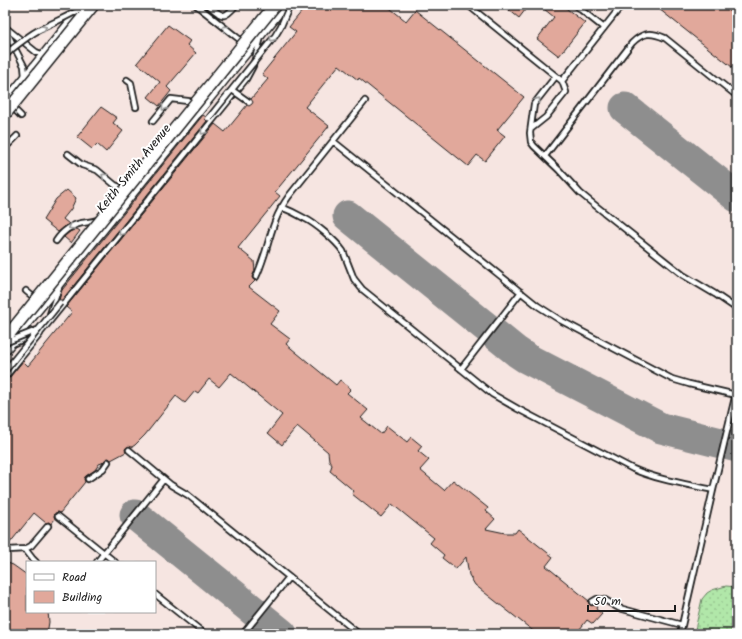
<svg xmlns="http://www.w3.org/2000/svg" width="742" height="639" viewBox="0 0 742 639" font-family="Kalam,sans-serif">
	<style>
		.built { fill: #f6e5e1; fill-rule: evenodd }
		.grass { fill: url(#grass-dots); stroke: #668262 }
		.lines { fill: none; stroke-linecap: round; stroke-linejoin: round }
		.taxiway { stroke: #8e8e8e; stroke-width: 31 }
		.building { fill: #e1a89b; stroke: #1c1c1c }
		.service-casing { stroke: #1c1c1c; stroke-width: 8 }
		.tertiary-casing { stroke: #1c1c1c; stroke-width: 14 }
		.service { stroke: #fff; stroke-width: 4.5 }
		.tertiary { stroke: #fff; stroke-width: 11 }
		.service-bridge-casing { stroke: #1c1c1c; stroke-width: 8; stroke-linecap: butt }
		.tertiary-bridge-casing { stroke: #1c1c1c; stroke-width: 14; stroke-linecap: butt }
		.service-bridge { stroke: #fff; stroke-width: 4.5 }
		.tertiary-bridge { stroke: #fff; stroke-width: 11 }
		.oneway { stroke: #999 }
		.labels { text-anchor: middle; stroke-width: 4; stroke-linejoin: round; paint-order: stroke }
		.street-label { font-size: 13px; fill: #1c1c1c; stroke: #fff }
	</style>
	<defs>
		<pattern id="grass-dots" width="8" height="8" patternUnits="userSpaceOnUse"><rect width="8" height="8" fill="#b1e7a9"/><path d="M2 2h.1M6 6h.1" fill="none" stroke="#98c691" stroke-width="1.8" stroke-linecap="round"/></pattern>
	</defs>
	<rect width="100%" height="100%" fill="#fff"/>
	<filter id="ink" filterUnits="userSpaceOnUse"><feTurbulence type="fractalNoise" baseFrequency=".025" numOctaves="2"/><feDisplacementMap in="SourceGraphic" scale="8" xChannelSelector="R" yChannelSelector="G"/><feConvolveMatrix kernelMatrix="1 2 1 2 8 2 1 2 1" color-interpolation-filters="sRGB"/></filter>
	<g filter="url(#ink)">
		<path class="built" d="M5 5H737V634H5ZM27 562H155V612H27Z"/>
		<path class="grass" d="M726 586 737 587V634H694L702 599 707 593 712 590Z"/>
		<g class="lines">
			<path class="taxiway" d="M625 108 737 197
				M348 216 517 352 526 358 661 428 737 447
				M135 515 282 634"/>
		</g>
		<path class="building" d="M307 5H386L406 21 415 10 524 97 497 130 505 136 485 161 477 155 468 166 359 78 358 80 339 65 305 107 329 126 275 192 280 196 238 248 254 261 255 271 252 277 253 279 255 281 249 287 280 311 270 324 290 339 286 344 336 385 340 380 351 389 347 393 368 410 361 418 381 434 387 426 407 442 411 437 422 446 418 451 429 460 420 470 444 490 453 480 488 508 486 511 495 519 486 529 505 533H515L518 529 553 557 546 566 589 601V604L590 605H594L597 607 596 609 602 614 593 624 587 620 576 634H537L475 585 469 575 466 557 456 569 442 558 444 555 430 543 434 538 392 504 381 517 352 494 354 491 330 471 332 465 329 460 328 452 297 426 282 445 268 433 282 415 231 373 219 387 209 379 198 393 195 391 185 403 176 396 145 435 135 445 132 447H127L125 449 126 452 111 460 109 458 106 459 102 463 99 464 95 470 86 476 84 479 85 482 60 513 58 512 55 513 54 516 55 519 51 524 49 522 46 523 34 513 5 549V383L23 361 28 366 72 312 66 307 215 124 225 132 247 105 249 106 252 104 253 102 251 99 268 79 262 74 296 32 289 27Z
			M503 5H529L519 18Z
			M539 5H562L585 23 559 56 537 39 554 17Z
			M654 5H737V71Z
			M168 25 190 41 187 45 196 53 167 87 171 91 159 106 148 97 160 82 137 63Z
			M101 107 117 118 113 123 123 131 106 152 97 144 92 149 77 137Z
			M203 115 206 117 205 119 207 121 62 300H59L62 290Z
			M67 190 76 198 71 209 63 219 69 224 58 232 43 220 56 199Z
			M77 229 80 231 71 243 64 237 69 232Z
			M5 562 13 565 27 575V612H48L49 622 47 634H5Z"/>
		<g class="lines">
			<g class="service-casing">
				<path id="service" d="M196 5 234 35 239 39 245 40
					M208 5C222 16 223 21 236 5
					M468 5 562 81
					M575 5 604 28
					M5 27 36 52 41 54H44
					M5 29 24 66 25 76
					M5 56 12 49
					M556 76 534 104 530 133 531 142 534 146 559 170 580 193 591 202 683 275 715 294 737 309
					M127 80 131 83 136 107
					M562 81 622 5
					M11 106 21 116
					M153 121 171 99 196 102
					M531 129 546 117 566 92 562 81
					M333 141 538 306 560 320 672 379 689 384 736 395
					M5 146 9 144 17 136
					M68 154 82 165 97 170 115 185 120 187 126 188
					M545 156 632 43C643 32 651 32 665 38L737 96
					M281 207C289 210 297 214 304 218 316 224 335 240 343 251L354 279 362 289 492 394 518 409 633 469C658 480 686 484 713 490
					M56 241C62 232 71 225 82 223 87 222 92 222 97 220
					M256 277C260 269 263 259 266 250 272 229 276 214 289 196L365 101
					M26 291 37 300
					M50 314 59 287
					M12 344 41 332 246 79 253 66 261 37
					M461 369 521 292
					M5 377 40 334
					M129 450 171 485 188 495 359 634
					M88 479 103 469 108 462
					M58 516 115 562
					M25 549 32 558 36 562
					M9 550 25 549 31 546 48 526
					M97 562 164 479
					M155 594 205 634
					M592 602 597 599 605 600 619 608 682 625
					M243 634 289 577
					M680 634 713 490 737 389"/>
			</g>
			<g class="tertiary-casing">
				<path id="tertiary" d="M5 105 86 5
					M5 348 283 5"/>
			</g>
			<use href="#service" class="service"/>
			<use href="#tertiary" class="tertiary"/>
			<g class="service-bridge-casing">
				<path id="service-bridge" d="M12 49C20 43 28 36 37 31 54 22 72 15 87 5
					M232 90 249 102
					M209 118 275 36 281 26 290 5
					M7 342 37 330
					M5 371 60 303"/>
			</g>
			<g class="tertiary-bridge-casing">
				<path id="tertiary-bridge" d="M5 114 93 5
					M5 339 275 5"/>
			</g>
			<use href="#service-bridge" class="service-bridge"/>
			<use href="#tertiary-bridge" class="tertiary-bridge"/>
		</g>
		<defs><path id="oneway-chevron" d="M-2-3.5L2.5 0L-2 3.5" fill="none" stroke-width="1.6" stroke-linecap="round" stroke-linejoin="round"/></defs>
		<g class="oneway">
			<use href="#oneway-chevron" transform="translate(44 28) rotate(-26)"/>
			<use href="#oneway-chevron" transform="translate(225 28) rotate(-142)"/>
			<use href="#oneway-chevron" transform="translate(272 39) rotate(126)"/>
			<use href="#oneway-chevron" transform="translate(538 100) rotate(-55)"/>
			<use href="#oneway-chevron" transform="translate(164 108) rotate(129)"/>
			<use href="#oneway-chevron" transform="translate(203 132) rotate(129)"/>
			<use href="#oneway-chevron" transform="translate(104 176) rotate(-141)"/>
			<use href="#oneway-chevron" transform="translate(71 227) rotate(152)"/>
			<use href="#oneway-chevron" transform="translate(121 233) rotate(129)"/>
		</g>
	</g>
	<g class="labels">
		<g class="street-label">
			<text transform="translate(133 168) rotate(-51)" y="5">Keith Smith Avenue</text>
		</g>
	</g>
	<rect width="742" height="639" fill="none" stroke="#fff" stroke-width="20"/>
	<rect x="10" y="10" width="722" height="619" fill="none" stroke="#1c1c1c" stroke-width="1.5" filter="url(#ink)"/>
	<rect x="26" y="561" width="130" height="52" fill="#ffffff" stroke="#a4a4a4"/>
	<rect x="34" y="574" width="20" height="6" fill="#ffffff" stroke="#a4a4a4"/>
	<text x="62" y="581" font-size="12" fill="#1c1c1c">Road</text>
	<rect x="34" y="591" width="20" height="12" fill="#e1a89b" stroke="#a4a4a4"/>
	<text x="62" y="601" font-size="12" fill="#1c1c1c">Building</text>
	<path d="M588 605v6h87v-6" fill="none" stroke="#1c1c1c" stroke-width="2"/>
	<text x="594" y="605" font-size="12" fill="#1c1c1c" stroke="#ffffff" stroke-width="3" paint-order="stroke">50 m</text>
</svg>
